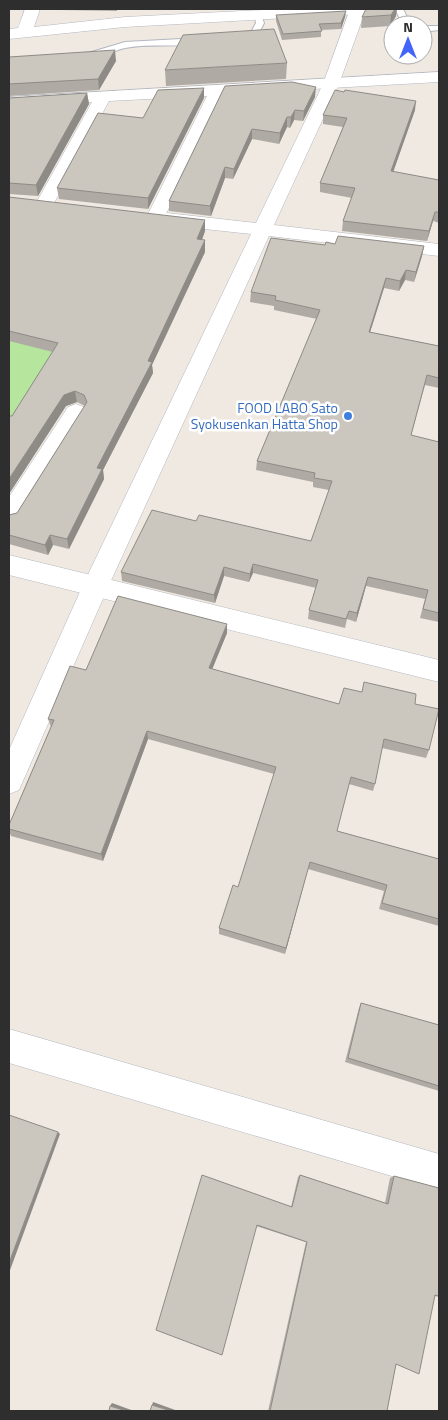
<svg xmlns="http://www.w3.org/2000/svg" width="448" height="1420" viewBox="0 0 448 1420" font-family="'Titillium Web',sans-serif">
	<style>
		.green { fill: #b6e59e }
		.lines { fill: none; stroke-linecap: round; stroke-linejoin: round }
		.lane-casing { stroke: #b4b7c1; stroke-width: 2 }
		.street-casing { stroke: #b4b7c1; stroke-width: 1 }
		.secondary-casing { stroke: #b4b7c1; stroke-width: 1 }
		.lane { fill: #fff; fill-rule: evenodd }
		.street { fill: #fff; fill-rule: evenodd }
		.secondary { fill: #fff; fill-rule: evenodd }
		.wall { fill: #afaba4 }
		.shaded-wall { fill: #8e8b86 }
		.building { fill: #cbc7bf; stroke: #8e8b86 }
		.shop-dot { fill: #3f7fe0; stroke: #fff; stroke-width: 2 }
		.labels { text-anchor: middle; stroke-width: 5; stroke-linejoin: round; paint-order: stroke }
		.shop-label { font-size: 14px; fill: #366cbe; stroke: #fff; text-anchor: end }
	</style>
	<rect width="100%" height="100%" fill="#efe9e1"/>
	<path class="green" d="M9 340 59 352 9 429Z"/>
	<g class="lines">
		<g class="lane-casing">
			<path id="lane" d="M395 9H403L411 25H403Z
				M254 12H260L264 23 255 41H240V37L249 36 256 23Z
				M423 26H439V30L423 32Z
				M200 38 204 41 203 43C178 48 150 43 125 48 114 50 95 62 85 54L125 42Z"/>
		</g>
		<g class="street-casing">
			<path id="street" d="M25 9H40L34 27 125 17 281 9H367L359 14 125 27 9 39V29L18 28Z
				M439 72V82L224 94 164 218 162 222H148L146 218 207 96 109 101 53 205 51 209H37L35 205 92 102 9 107V97Z
				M76 404 84 407 87 412 18 522 9 525V497L68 407Z
				M9 555 439 660V682L9 575Z
				M9 1029 439 1154V1190L9 1063Z"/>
		</g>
		<g class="secondary-casing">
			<path id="secondary" d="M350 9H366L339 84 274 225 439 244V256L269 236 109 585 19 790 9 794V750L83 585 251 234 167 225 160 223 158 219 160 215 167 213 256 223 323 84Z"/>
		</g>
		<use href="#lane" class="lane"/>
		<use href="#street" class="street"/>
		<use href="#secondary" class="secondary"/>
	</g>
	<path class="wall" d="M58 9H117V11L59 10Z
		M366 9 396 16 390 26 361 28 362 17Z
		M276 15 345 17 341 29 321 30V37L282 40 276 21Z
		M9 57 116 61 99 90 9 96Z
		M287 63 286 79 166 86 165 70Z
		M225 86 315 97 303 121 294 120 290 128 287 127 279 144 252 139 233 179 225 178 211 216 169 211V201Z
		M87 93 89 104 38 196 9 194V98Z
		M204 98 148 209 59 199 57 188 143 118Z
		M415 110 393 172 439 180V223L433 221 427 241 342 231 343 221 352 198 320 192V183L343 127 323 124V115Z
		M9 197 205 231 202 240H205V252L152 365 153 373 103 470 104 479 69 549 53 545 48 555 9 544V515L17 513 85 406 77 402 66 406 9 494V417L12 416 53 352 9 341Z
		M335 244 424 246 422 256 414 282 405 280 399 291 384 288 370 332 439 346V388L425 385 411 436 439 442V622L420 618 425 599 366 586 356 622 347 619 345 628 308 619 309 610 316 588 253 573 249 582 224 576 215 603 122 581 121 572 196 521 311 541 329 490 313 487V482L256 470 257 461 317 319 274 310V306L250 302 251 292 325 245Z
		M227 633 212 669 339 704H415L429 750 426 758 382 748 375 784 373 791 349 784 337 831 439 859V926L379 909 384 891 308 869 285 954 219 934V928L238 887 274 774 148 739 103 861 11 836 9 831V825L51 727 48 719 86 670Z
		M361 1003 439 1025V1091L345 1062 359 1008Z
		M202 1175 291 1207 298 1177 300 1175 385 1203 390 1178 394 1176 439 1188V1297L435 1296 396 1364 387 1411H268L306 1242 256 1226Z"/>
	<path class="shaded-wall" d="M395 9H397L396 16 390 26 391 15Z
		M346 11 345 17 341 29V23Z
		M115 50 116 61 99 90 98 79Z
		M316 87 315 97 303 121 304 111Z
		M204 88V98L148 209V198Z
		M87 93 89 104 38 196 36 185Z
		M416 101 415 110 390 181 391 171Z
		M295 110 294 120 290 128 291 117Z
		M287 117V127L279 144 280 133Z
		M252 129V139L233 179 234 169Z
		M225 167V178L211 216 210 206Z
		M435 212 433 221 427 241 429 231Z
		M205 220V231L198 250 197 239Z
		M205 240V252L152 365 153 373 103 470 104 479 69 549 67 539 97 468Z
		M424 246 422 256 414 282 416 272Z
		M406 270 405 280 399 291 400 281Z
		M386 278 384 288 367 342 369 332Z
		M75 391 77 402 66 406 9 494V479L64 395Z
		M50 535 53 545 48 555 45 545Z
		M253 564V573L249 582 250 574Z
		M224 567V576L215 603 214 595Z
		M368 577 366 586 356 622 357 613Z
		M227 624V633L209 677V668Z
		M147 731 148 739 103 861 101 854Z
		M310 862 308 869 285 954 286 948Z
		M58 1132 60 1134 9 1273V1263Z
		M153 1402 178 1411H171L152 1405Z
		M112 1403 134 1411H126L110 1406Z"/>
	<path class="building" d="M366 9H395L391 15 362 17Z
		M346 11 341 23 319 24 322 31 283 34 276 15Z
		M274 29 287 63 165 70 183 35Z
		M115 50 98 79 9 84V57Z
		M292 82 316 87 304 111 295 110 291 117H287L280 133 252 129 234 169 225 167 210 206 169 201 225 86Z
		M204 88 148 198 57 188 98 113 143 118 158 90Z
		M335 90 344 92 345 90 416 101 391 171 439 180V212H435L429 231 343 221 355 188 320 183 347 118 323 115Z
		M87 93 36 185 9 183V98Z
		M9 197 205 220 197 239 205 240 148 361 152 362 97 468 102 469 67 539 50 535 45 545 9 535V515L17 513 87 402 84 395 75 391 64 395 9 479V417L10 416H12L58 343 9 331Z
		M338 236 424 246 416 272 406 270 400 281 386 278 369 332 439 346V378L427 375 411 435 439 442V613L423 609 428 590 368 577 357 613 349 611 346 619 309 610 318 580 253 564 250 574 224 567 214 595 121 572 152 510 196 521 199 515 311 541 332 481 314 478 315 473 257 461 320 310 275 300 276 296 251 292 271 238 325 245 326 242 335 244Z
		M118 596 227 624 209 668 339 704 344 688 362 692 364 682 416 694 415 704 439 709 429 750 384 739 375 784 351 777 337 831 439 859V919L382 903 387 885 310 862 286 948 219 928 233 885 238 887 276 767 147 731 101 854 9 829V825L54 720 48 719 70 666 86 670Z
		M361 1003 439 1025V1086L348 1058Z
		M9 1115 58 1132 9 1263Z
		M202 1175 292 1207 300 1175 388 1204 394 1176 439 1188V1296L435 1295 419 1374 396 1364 387 1411H270L307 1242 257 1225 222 1355 156 1330Z
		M152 1405 171 1411H150Z
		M110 1406 126 1411H109Z"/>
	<circle class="shop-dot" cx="348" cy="416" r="5"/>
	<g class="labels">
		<g class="shop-label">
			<text x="338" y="413">FOOD LABO Sato<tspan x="338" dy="16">Syokusenkan Hatta Shop</tspan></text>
		</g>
	</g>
	<rect width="448" height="1420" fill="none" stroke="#2e2e2e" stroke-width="20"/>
	<g transform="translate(408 40)"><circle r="24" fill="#ffffff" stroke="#ababab"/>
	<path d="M0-4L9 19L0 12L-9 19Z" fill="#4264fb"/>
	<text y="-8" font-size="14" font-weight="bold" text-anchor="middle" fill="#2e2e2e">N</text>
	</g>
</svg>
